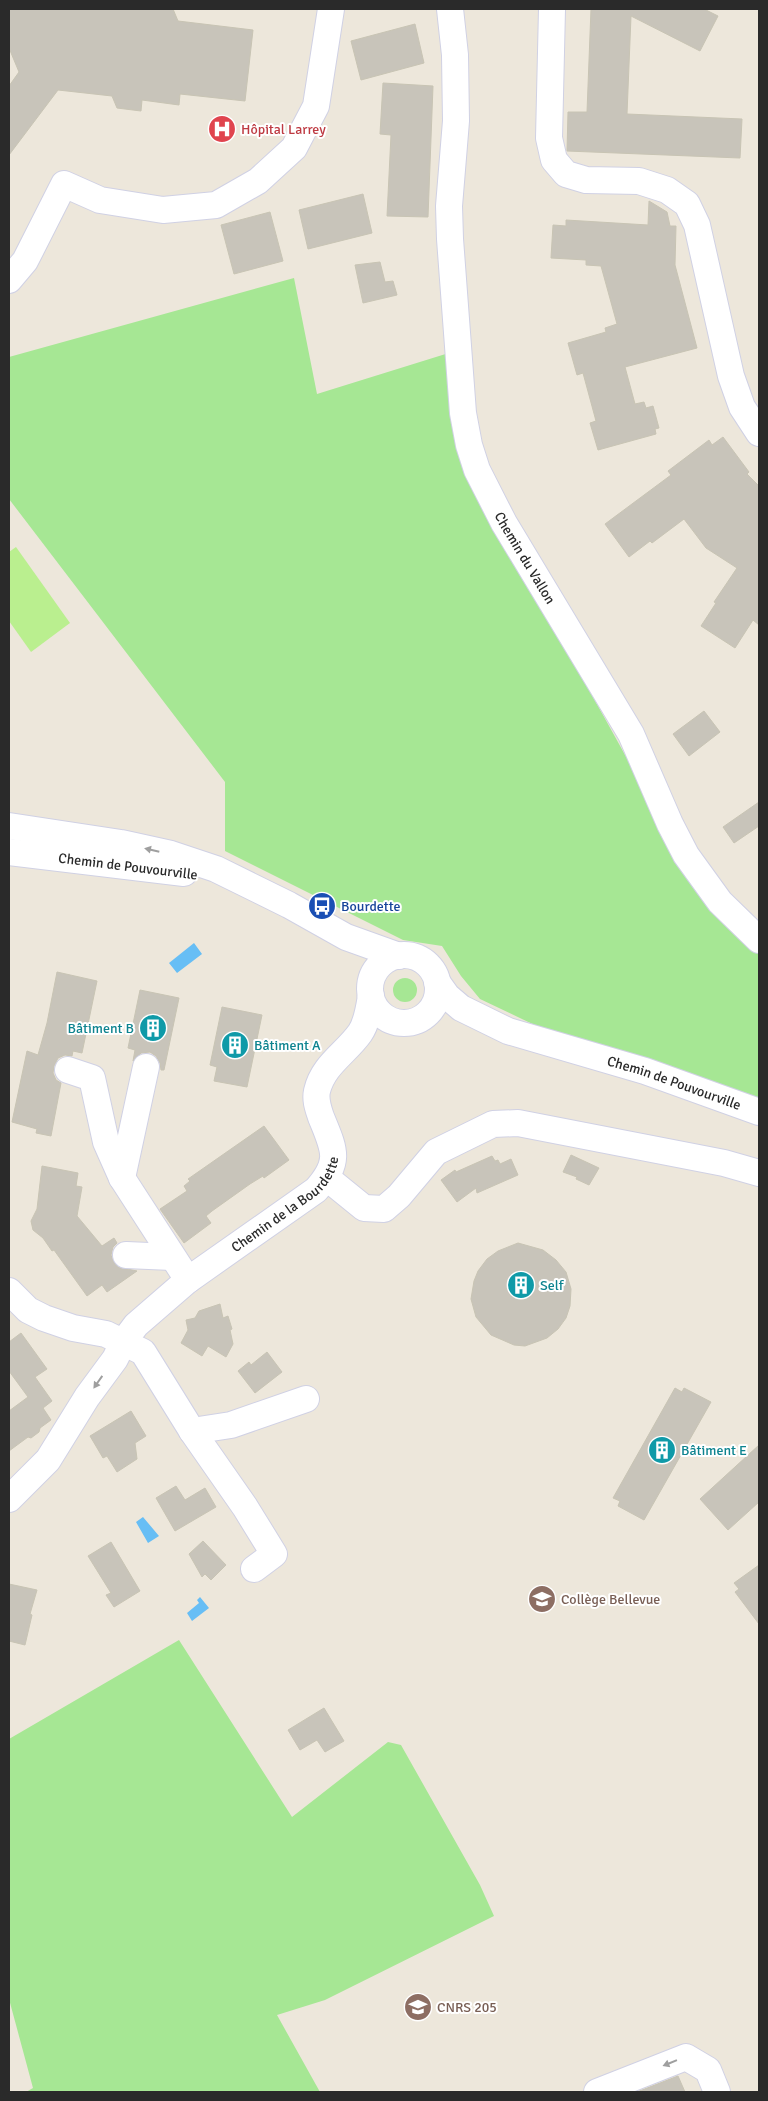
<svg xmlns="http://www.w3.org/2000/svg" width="768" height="2101" viewBox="0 0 768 2101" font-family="Signika,sans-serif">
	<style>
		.green { fill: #a6e794 }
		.pitch { fill: #baef8f }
		.water { fill: #67bef5 }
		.building { fill: #c8c4ba; stroke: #c8c4b4 }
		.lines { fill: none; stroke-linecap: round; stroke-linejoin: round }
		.minor-casing { stroke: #d0d1e4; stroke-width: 28 }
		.minor { stroke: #fff; stroke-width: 26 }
		.oneway { fill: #9f9f9f }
		.labels { text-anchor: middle; stroke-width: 4; stroke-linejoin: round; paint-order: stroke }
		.health-label { font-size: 14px; fill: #be3a42; stroke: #fff; text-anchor: start }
		.street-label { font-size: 14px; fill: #2a2a2a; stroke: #fff }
		.transit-label { font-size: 14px; fill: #164399; stroke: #fff; text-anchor: start }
		.culture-label { font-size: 14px; fill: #0d838f; stroke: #fff; text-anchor: start }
		.education-label { font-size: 14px; fill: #785e54; stroke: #fff; text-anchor: start }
	</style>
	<rect width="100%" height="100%" fill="#ede7db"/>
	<path class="green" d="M294 278 317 394 452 352 461 458 698 887 759 952V1100L564 1039 480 999 461 976 442 946 403 940 225 851V782L9 499V357Z
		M393 990a12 12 0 1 1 24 0a12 12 0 1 1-24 0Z
		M179 1640 292 1817 388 1742 401 1745 480 1885 494 1916 325 2000 277 2015 320 2092H26L33 2088 9 1999V1739Z"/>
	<path class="pitch" d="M16 547 70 623 31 652 9 621V552Z"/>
	<path class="water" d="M194 943 202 954 177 973 169 963Z
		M143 1517 159 1536 148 1543 136 1522Z
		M200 1597 209 1608 192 1621 187 1613 199 1603 197 1600Z"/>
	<path class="building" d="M9 9H173L178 21 253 30 245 101 180 94 179 105 142 100 141 111 117 108 112 96 58 90 9 155V86L19 72 9 48Z
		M591 9H704L718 16 700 51 631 16 627 114 742 119 740 158 567 151 568 112H587Z
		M415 24 424 63 361 80 351 41Z
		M383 83 433 86 428 217 387 216 391 135 380 134Z
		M363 194 372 233 308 249 299 210Z
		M649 201 667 212 670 226H676L675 265 697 348 625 367 635 404 644 402 646 408 653 406 659 428 655 429 656 434 598 450 590 423 596 421 583 373 577 375 568 343 606 332 605 328 617 324 601 266 586 265V260L551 258 553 225 566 226V220L648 225Z
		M270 212 283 261 234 274 221 225Z
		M380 262 385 282 393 281 397 295 363 303 355 265Z
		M723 437 749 472 747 474 759 486V625L753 620 735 648 701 626 716 603 714 602 737 568 706 548 684 519 652 543 650 541 629 557 605 524 671 475 668 471 709 440 712 445Z
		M704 711 720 732 689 756 673 734Z
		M759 802V826L734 843 723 827Z
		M57 972 97 981 82 1053 73 1051 72 1056 65 1055 58 1058 54 1066 53 1073 56 1080 61 1083 51 1136 36 1133 37 1129 12 1122 27 1051 38 1055 47 1023Z
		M140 990 179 998 164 1070H161L160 1063 156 1056 150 1052 141 1053 133 1061 135 1050 128 1048Z
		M222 1007 262 1015 247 1087 214 1081 217 1067 210 1065Z
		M264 1126 289 1160 264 1178 263 1176 250 1184 212 1211 206 1216 211 1223 184 1243 160 1209 187 1191 184 1186 190 1181 188 1179Z
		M571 1155 599 1168 589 1185 576 1179 577 1177 563 1172Z
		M492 1156 495 1161 498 1160 500 1164 511 1159 518 1175 477 1193 476 1188 457 1202 441 1180 455 1170 456 1172Z
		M42 1166 78 1173 76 1186 82 1187 77 1216 102 1246 114 1238 117 1243 113 1247 111 1255 113 1261 118 1267 137 1271 107 1292 102 1285 87 1296 54 1250 52 1251 43 1238 33 1230 31 1221 37 1209Z
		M518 1243 543 1250 556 1260 566 1272 571 1289 570 1306 566 1318 558 1329 547 1338 525 1346 514 1345 491 1335 476 1317 471 1299 474 1281 478 1271 487 1259 498 1251Z
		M220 1304 223 1318 228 1316 232 1329 230 1330 233 1344 226 1357 208 1346 202 1356 181 1343 188 1330 186 1320 195 1318 199 1311Z
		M21 1333 47 1369 35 1377 52 1401 43 1408 51 1420 40 1428 39 1432 31 1438 28 1437 9 1451V1411L28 1397 9 1371V1342Z
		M267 1352 282 1372 255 1393 238 1371 249 1362 251 1365Z
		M675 1388 682 1392 684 1388 711 1402 644 1520 618 1506 620 1501 613 1498Z
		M131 1411 146 1436 135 1443 137 1459 117 1472 107 1456 103 1458 90 1436Z
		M759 1445V1502L728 1530 700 1499Z
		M176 1486 185 1500 205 1488 216 1507 175 1531 156 1498Z
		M203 1541 226 1565 211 1580 205 1574 202 1577 189 1554Z
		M111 1542 140 1591 114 1607 106 1595 111 1593 88 1556Z
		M759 1565V1624L735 1592 739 1589 734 1583Z
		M9 1584 37 1590 30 1614 32 1615 25 1645 9 1641Z
		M324 1708 344 1741 325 1752 317 1740 300 1750 288 1730Z
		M678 2076 685 2092H637Z"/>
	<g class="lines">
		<g class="minor-casing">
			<g id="minor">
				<path id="s1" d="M450 9 455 55 456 121 449 206 450 239 463 413 469 445 477 470 504 523 631 734 670 824 686 855 720 902 759 940"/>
				<path d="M552 9 549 138 554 160 566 174 586 180 639 181 667 190 687 204 697 225 731 376 742 407 759 433"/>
				<path d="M9 280 25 261 64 184 100 200 163 210 216 205 258 181 294 148 316 106 331 9"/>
				<path d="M9 826 121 843 171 854 216 869 289 905 346 937 399 956"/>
				<path d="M9 852 184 873"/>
				<circle cx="404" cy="989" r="34"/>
				<path id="s2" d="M437 982 447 996 461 1008 508 1031 645 1071 759 1112"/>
				<path d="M68 1070 92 1078 106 1142 122 1178 188 1280"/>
				<path d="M122 1178 146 1067"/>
				<path d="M327 1178 364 1208 384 1209 399 1196 436 1152 493 1124 518 1123 724 1163 759 1173"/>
				<path d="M126 1255 172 1257"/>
				<path d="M9 1291 28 1310 44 1318 73 1328 106 1334 143 1352 192 1431 245 1507 274 1554 254 1569"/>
				<path d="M192 1431 231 1425 306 1399"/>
				<path id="s3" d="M9 1499 48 1460 87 1397 115 1359 124 1341 136 1325 188 1280 316 1190C342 1161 334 1149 321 1117 318 1108 315 1100 317 1091 323 1065 346 1053 360 1033 367 1023 369 1008 371 996"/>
				<path d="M597 2092 686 2057 708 2070 717 2092"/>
			</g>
		</g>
		<use href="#minor" class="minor"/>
	</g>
	<defs><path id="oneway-solid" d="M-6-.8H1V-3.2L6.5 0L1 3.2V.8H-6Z" transform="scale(1.25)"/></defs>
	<g class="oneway">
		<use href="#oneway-solid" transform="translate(152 850) rotate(-167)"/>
		<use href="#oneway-solid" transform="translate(98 1382) rotate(125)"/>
		<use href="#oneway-solid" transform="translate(670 2063) rotate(158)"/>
	</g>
	<defs>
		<g id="hospital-disc" transform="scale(1.4375)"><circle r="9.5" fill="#e0444e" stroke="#fff"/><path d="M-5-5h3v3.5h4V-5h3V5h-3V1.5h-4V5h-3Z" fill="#fff"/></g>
		<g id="bus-disc" transform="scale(1.4375)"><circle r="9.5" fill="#1a4fb4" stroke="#fff"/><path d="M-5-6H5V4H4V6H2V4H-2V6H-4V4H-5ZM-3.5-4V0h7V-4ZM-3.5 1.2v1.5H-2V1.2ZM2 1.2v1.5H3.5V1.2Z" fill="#fff"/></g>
		<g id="building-disc" transform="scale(1.4375)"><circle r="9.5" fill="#0f9aa8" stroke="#fff"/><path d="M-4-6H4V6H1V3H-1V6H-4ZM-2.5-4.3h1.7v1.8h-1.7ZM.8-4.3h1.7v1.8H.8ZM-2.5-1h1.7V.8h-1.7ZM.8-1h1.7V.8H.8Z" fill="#fff"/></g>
		<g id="school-disc" transform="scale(1.4375)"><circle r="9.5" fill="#8d6e63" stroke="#fff"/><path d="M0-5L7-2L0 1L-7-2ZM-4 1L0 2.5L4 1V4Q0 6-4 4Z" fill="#fff"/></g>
		<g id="university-disc" transform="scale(1.4375)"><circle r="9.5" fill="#8d6e63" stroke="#fff"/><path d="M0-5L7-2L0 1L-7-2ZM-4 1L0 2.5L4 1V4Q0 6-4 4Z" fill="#fff"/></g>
	</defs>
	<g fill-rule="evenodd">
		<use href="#hospital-disc" x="222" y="129"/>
		<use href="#bus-disc" x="322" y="906"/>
		<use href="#building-disc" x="153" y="1028"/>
		<use href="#building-disc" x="235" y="1045"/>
		<use href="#building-disc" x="521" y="1285"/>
		<use href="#building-disc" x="662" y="1450"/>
		<use href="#school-disc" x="542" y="1599"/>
		<use href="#university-disc" x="418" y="2007"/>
	</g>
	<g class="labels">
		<g class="health-label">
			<text x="241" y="134">Hôpital Larrey</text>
		</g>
		<g class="street-label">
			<text dy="5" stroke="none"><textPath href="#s1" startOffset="564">Chemin du Vallon</textPath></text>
			<text transform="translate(128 866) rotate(7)" y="5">Chemin de Pouvourville</text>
			<text dy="5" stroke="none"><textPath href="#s2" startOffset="262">Chemin de Pouvourville</textPath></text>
			<text dy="5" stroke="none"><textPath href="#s3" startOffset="410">Chemin de la Bourdette</textPath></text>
		</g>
		<g class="transit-label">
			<text x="341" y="911">Bourdette</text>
		</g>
		<g class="culture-label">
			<text x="134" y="1033" text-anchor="end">Bâtiment B</text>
			<text x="254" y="1050">Bâtiment A</text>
			<text x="540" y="1290">Self</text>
			<text x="681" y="1455">Bâtiment E</text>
		</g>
		<g class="education-label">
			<text x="561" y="1604">Collège Bellevue</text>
			<text x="437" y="2012">CNRS 205</text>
		</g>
	</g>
	<rect width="768" height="2101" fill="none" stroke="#2a2a2a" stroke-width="20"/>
</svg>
